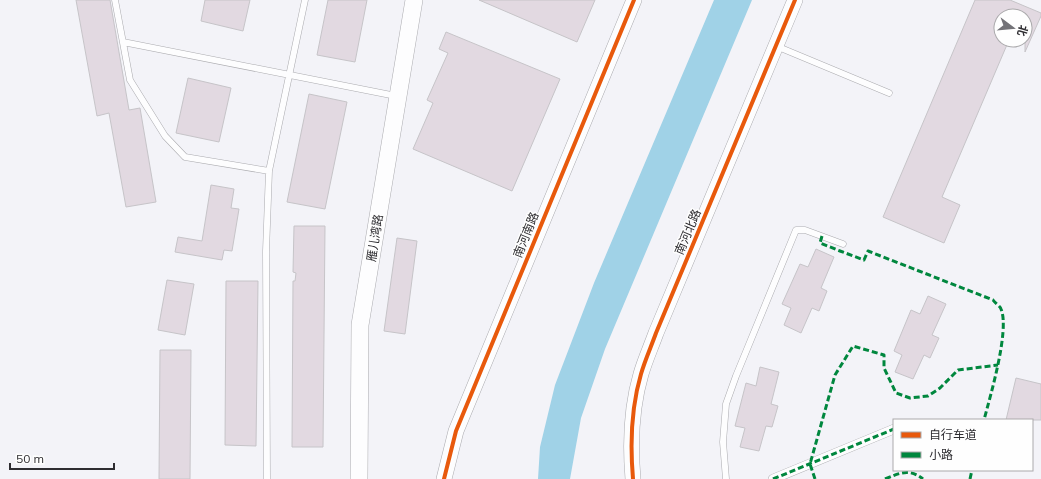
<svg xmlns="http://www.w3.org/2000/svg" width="1041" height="479" viewBox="0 0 1041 479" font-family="Mulish,'Noto Sans SC',sans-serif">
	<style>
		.water { fill: #a0d2e7 }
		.building { fill: #e2d9e1; stroke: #c6c4c8 }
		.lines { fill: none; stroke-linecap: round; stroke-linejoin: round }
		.service-casing { stroke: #ababaf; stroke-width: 7 }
		.pedestrian-casing { stroke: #ababaf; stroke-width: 10 }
		.tertiary-casing { stroke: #ababaf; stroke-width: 16 }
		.secondary-casing { stroke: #ababaf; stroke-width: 18 }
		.service { stroke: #fdfdfe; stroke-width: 6 }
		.pedestrian { stroke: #fdfdfe; stroke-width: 9 }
		.tertiary { stroke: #fdfdfe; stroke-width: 15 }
		.secondary { stroke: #fdfdfe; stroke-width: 17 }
		.quiet { stroke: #00873e; stroke-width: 3; stroke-dasharray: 6 3; stroke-linecap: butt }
		.cycleway-casing { stroke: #fefefe; stroke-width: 6 }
		.cycleway { stroke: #e8590c; stroke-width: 4 }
		.labels { text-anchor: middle; stroke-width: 3; stroke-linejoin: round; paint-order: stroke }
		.street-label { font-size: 12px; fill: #2e2d31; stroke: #fefefe }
	</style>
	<rect width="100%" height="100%" fill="#f3f3f8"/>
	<path class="water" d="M714 0H752L605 349 581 418 570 479H538L540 447 555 385 594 283Z"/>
	<path class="building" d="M76 0H110L129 110 140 108 156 202 126 207 109 113 97 116Z
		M205 0H250L243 31 201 21Z
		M328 0H367L355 62 317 55Z
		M479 0H595L577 42Z
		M975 0H1010L1041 13V16L1025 52V16H1001V40H1009L942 197 960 205 944 243 883 217Z
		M446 32 560 79 512 191 413 149 433 103 427 100 448 53 439 49Z
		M188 78 231 88 219 142 176 133Z
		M309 94 347 102 325 209 287 202Z
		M211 185 234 189 231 208 239 209 232 251 224 250 222 260 175 252 178 237 202 241Z
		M294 226H325L323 447H292L293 281H295L296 273 293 272Z
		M397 238 417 241 405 334 384 331Z
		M816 249 834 257 821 288 827 291 819 311 812 308 801 333 784 325 791 308 782 304 800 264 808 267Z
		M167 280 194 284 185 335 158 330Z
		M226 281H258L256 446 225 445Z
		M928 296 946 304 932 335 939 338 930 358 924 355 913 379 895 372 902 355 894 351 911 310 920 314Z
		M160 350H191L190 479H159Z
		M760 367 779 372 771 404 778 406 772 427 766 426 759 451 740 447 745 428 735 426 746 383 756 386Z
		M1016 378 1041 384V420H1006Z"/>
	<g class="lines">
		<g class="service-casing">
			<path id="service" d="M115 0 130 80 165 136 185 157 269 171
				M123 42 396 96
				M776 46 889 93
				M267 479 266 251 269 171 305 0
				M726 479 723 442 726 404 736 376 796 230H805L843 244"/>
		</g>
		<g class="pedestrian-casing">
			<path id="pedestrian" d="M773 479 894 429"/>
		</g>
		<g class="tertiary-casing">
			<path id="tertiary" d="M444 479 456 431 634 0
				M633 479C630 444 631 408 641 374 645 360 651 347 656 333L795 0"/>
		</g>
		<g class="secondary-casing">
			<path id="secondary" d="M359 479 360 325 414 0"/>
		</g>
		<use href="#service" class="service"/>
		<use href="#pedestrian" class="pedestrian"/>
		<use href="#tertiary" class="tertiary"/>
		<use href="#secondary" class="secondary"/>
		<path class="quiet" d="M822 236 820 243 840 251 864 260 868 251 993 300C995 303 1000 306 1001 309 1010 330 990 397 984 420
			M773 479 894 429
			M815 479 810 464 835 375 853 346 884 355V368L896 393 910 398 928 396 940 388 958 370 998 365
			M885 479C900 473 909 468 923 479
			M970 479 972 470"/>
		<g class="cycleway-casing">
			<path id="cycleway" d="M444 479 456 431 634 0
				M633 479C630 444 631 408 641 374 645 360 651 347 656 333L795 0"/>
		</g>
		<use href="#cycleway" class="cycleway"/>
	</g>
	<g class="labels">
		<g class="street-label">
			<text transform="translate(688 232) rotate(-67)" y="4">南河北路</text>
			<text transform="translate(526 235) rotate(-68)" y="4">南河南路</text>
			<text transform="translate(375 238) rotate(-81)" y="4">雁儿湾路</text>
		</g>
	</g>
	<rect x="893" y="419" width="140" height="52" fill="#fefefe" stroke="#abaaac"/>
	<rect x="901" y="432" width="20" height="6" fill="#e8590c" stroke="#abaaac"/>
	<text x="929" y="439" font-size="12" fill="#2e2d31">自行车道</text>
	<rect x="901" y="452" width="20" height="6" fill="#00873e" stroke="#abaaac"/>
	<text x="929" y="459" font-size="12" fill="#2e2d31">小路</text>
	<g transform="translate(1013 28) rotate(106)"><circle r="19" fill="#fefefe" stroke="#abaaac"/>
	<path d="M0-3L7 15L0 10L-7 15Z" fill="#737277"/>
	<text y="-6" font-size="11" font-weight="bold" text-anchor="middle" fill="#2e2d31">北</text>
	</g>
	<path d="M10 463v6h104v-6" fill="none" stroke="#2e2d31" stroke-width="2"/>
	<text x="16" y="463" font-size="12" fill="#2e2d31" stroke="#fefefe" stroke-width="3" paint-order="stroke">50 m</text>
</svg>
